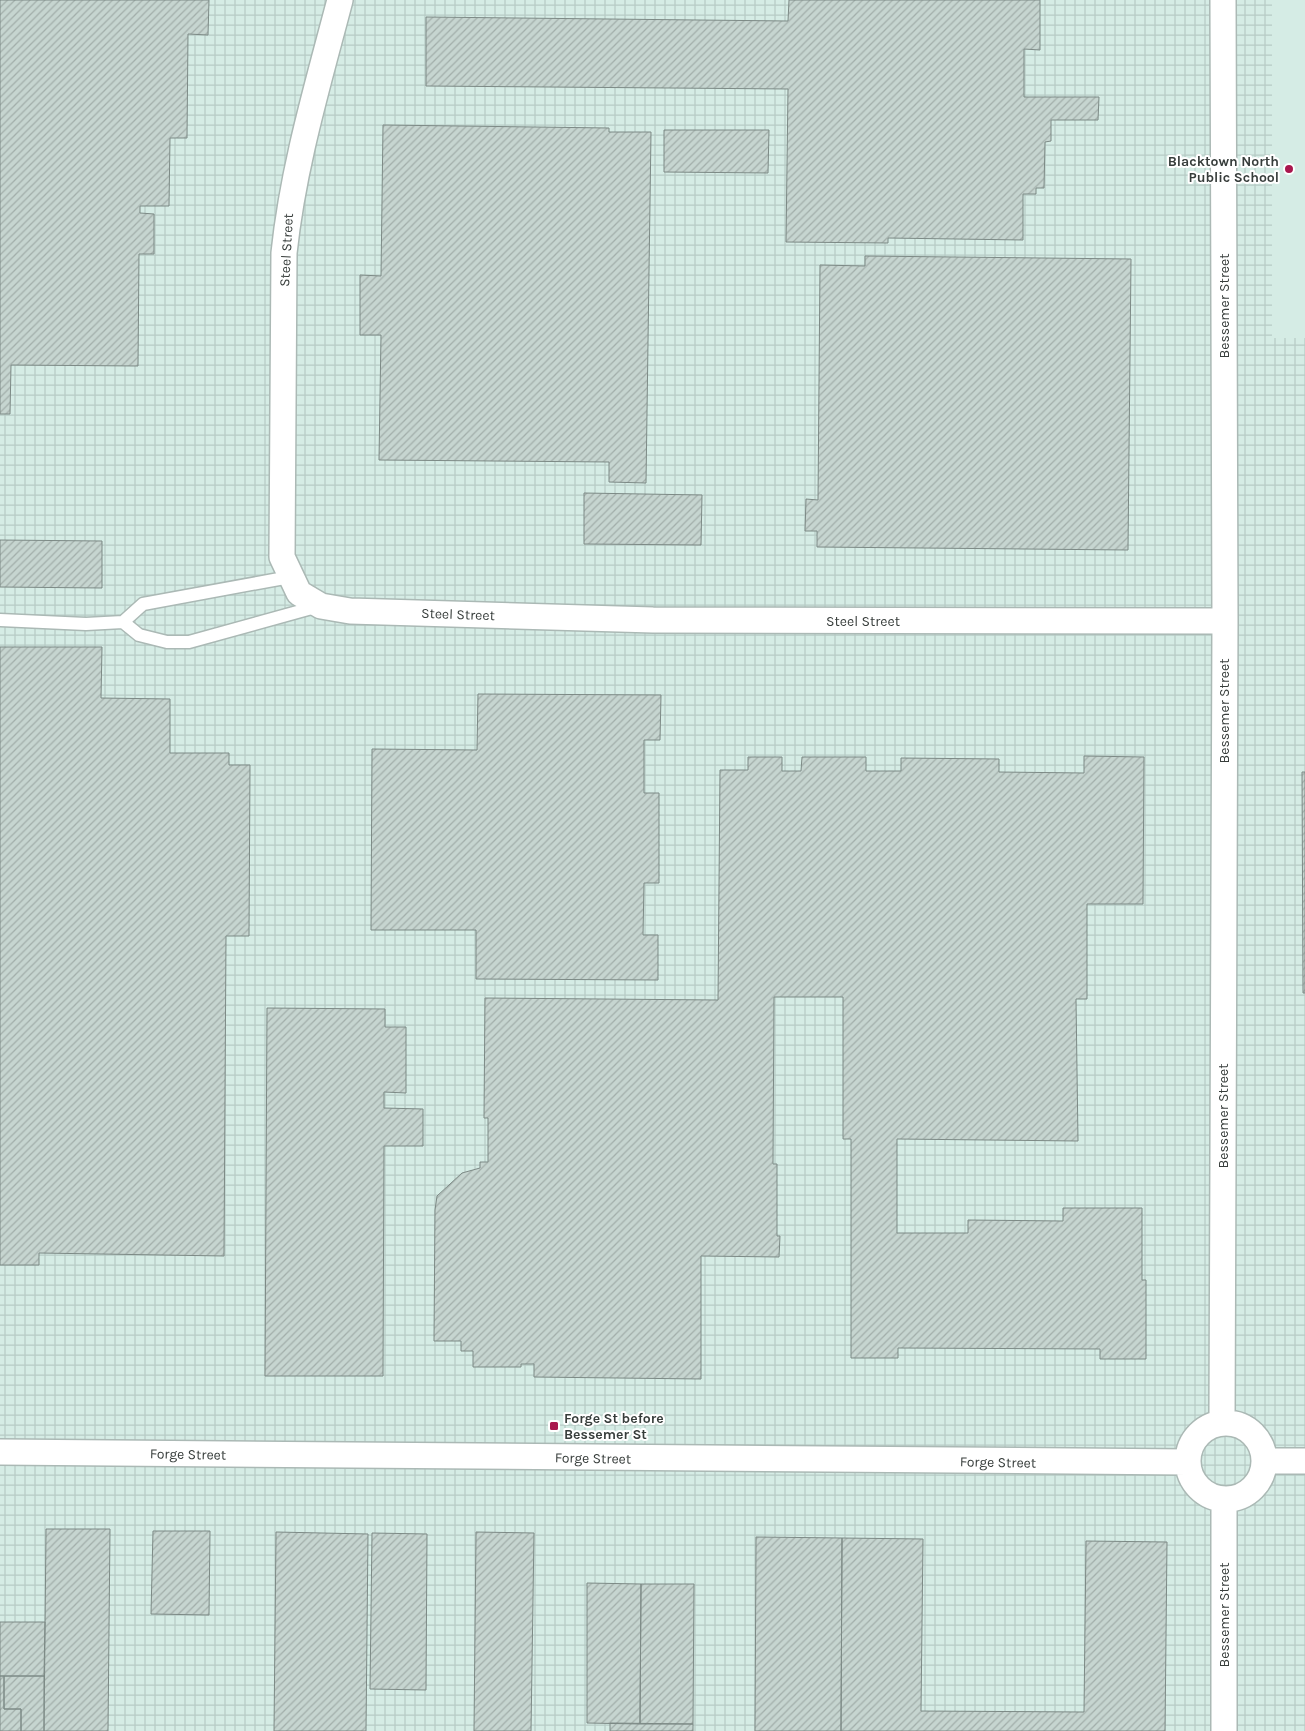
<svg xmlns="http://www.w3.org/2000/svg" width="1305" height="1731" viewBox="0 0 1305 1731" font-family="Karla,sans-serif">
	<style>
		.built { fill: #d5ece5 }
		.industrial { fill: url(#industrial-grid) }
		.building { fill: url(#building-hatch); stroke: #7d8a86 }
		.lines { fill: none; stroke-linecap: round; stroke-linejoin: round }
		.service-casing { stroke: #abb9b5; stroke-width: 15 }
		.minor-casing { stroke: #abb9b5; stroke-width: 28 }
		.service { stroke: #fff; stroke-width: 12 }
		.minor { stroke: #fff; stroke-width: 25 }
		.poi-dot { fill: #a9174e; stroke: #fff; stroke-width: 2 }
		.labels { text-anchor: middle; stroke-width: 4; stroke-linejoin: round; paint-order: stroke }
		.poi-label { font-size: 14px; font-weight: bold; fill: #373d3b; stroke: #fff; text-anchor: end }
		.street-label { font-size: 14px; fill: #373d3b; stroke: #fff }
	</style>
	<defs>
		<pattern id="industrial-grid" width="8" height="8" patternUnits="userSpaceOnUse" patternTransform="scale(1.25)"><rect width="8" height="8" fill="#d5ece5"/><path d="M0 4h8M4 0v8" fill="none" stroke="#b7cbc5"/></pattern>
		<pattern id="building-hatch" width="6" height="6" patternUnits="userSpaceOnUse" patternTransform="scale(1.25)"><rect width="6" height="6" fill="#c6d5d0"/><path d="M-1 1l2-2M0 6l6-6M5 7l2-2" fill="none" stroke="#a2aeaa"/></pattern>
	</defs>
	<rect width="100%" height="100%" fill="#e9f8f3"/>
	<path class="built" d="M1272 0H1305V338H1272Z"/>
	<path class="industrial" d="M0 0H1272V338H1305V1731H0Z"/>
	<path class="building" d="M0 0H209L208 35 188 34 187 138H170L169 206H140V213L154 214V254H139L138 366 11 365 10 414H0Z
		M789 0H1040V50L1024 49V97H1099L1098 120H1051V141L1045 142 1044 188H1036V194H1023V240L888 238V243L786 242 788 89 426 86V17L788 21Z
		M383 125 609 128V132H651L646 483 609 482V462L379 460 381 335H360V275L381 276Z
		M664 130H769L768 173 664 172Z
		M865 256 1131 259 1128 550 817 547V531H805L806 499 818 500 820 265 865 266Z
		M584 493 702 495 701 545 584 544Z
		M0 540 102 541V588L0 587Z
		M0 647H102L101 698 170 699V753H229V765H250L249 936H226L224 1256 39 1253V1265H0Z
		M478 694 661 695 660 740H644V793H659V883H644L643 935H658V980L476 979V930H371L372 749 477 750Z
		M1084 756 1144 757 1143 904H1087V999H1076L1078 1141 897 1139V1233H968V1220L1063 1221V1208H1142V1280H1146V1359H1100V1349L898 1348V1358H851V1139H843V997H774L773 1164H777V1236H780L779 1257 701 1256V1379L534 1377V1364H521V1367H473V1351H461V1341H434L435 1210 437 1196 462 1173 480 1168V1162H488V1118H484L485 998 718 1000 720 770H748V757H782V771H801L802 757H866V771H901V758L999 759V772L1084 773Z
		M1302 772H1305V993H1303Z
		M267 1008 385 1009V1027H406V1093L384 1092V1108L423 1109V1146H384L383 1376H265Z
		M46 1529H110L108 1731H44Z
		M153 1531H210L209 1615 151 1614Z
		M276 1532 368 1534 366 1731H274Z
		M476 1532 534 1533 531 1731H474Z
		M372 1533 427 1534 426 1690 370 1689Z
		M756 1537 842 1538 841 1731H755Z
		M842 1538 923 1539 921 1711 1084 1712 1086 1541 1167 1542 1165 1731H841Z
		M587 1583 641 1584 640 1724 587 1723Z
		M641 1584H694L693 1724H640Z
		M0 1622H45L44 1676H0Z
		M0 1676H4V1709H21V1731H0Z
		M4 1676H44V1731H21V1709H4Z
		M610 1723 693 1724V1731H610Z"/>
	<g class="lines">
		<g class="service-casing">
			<path id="service" d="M0 620 86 624 123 622 143 604 290 577
				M123 622 139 635 167 642H189L319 606"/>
		</g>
		<g class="minor-casing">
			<path id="minor" d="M340 0C318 84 293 167 284 253L282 557 299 593 321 606 350 611 653 620 1225 621
				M1222 1422 1225 621 1223 0
				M1188 1461a38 38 0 1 1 76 0a38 38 0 1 1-76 0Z
				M0 1452 1187 1462
				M1264 1461H1305
				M1224 1731V1500"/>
		</g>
		<use href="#service" class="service"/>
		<use href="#minor" class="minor"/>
	</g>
	<g class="poi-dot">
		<circle cx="1289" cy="169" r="5"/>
		<rect x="549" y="1421" width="10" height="10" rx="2.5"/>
	</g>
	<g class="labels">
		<g class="poi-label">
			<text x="1279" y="166">Blacktown North<tspan x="1279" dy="16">Public School</tspan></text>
			<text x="564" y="1423" text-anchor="start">Forge St before<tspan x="564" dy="16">Bessemer St</tspan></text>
		</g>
		<g class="street-label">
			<text transform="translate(286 250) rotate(-87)" y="5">Steel Street</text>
			<text transform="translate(1224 306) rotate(-90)" y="5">Bessemer Street</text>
			<text transform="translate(458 614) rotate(2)" y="5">Steel Street</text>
			<text x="863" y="626">Steel Street</text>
			<text transform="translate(1224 711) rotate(-90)" y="5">Bessemer Street</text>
			<text transform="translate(1223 1116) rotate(-90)" y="5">Bessemer Street</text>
			<text transform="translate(188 1454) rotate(1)" y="5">Forge Street</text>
			<text transform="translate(593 1458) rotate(1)" y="5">Forge Street</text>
			<text transform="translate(998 1462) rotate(1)" y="5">Forge Street</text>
			<text transform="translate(1224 1615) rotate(-90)" y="5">Bessemer Street</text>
		</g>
	</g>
</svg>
